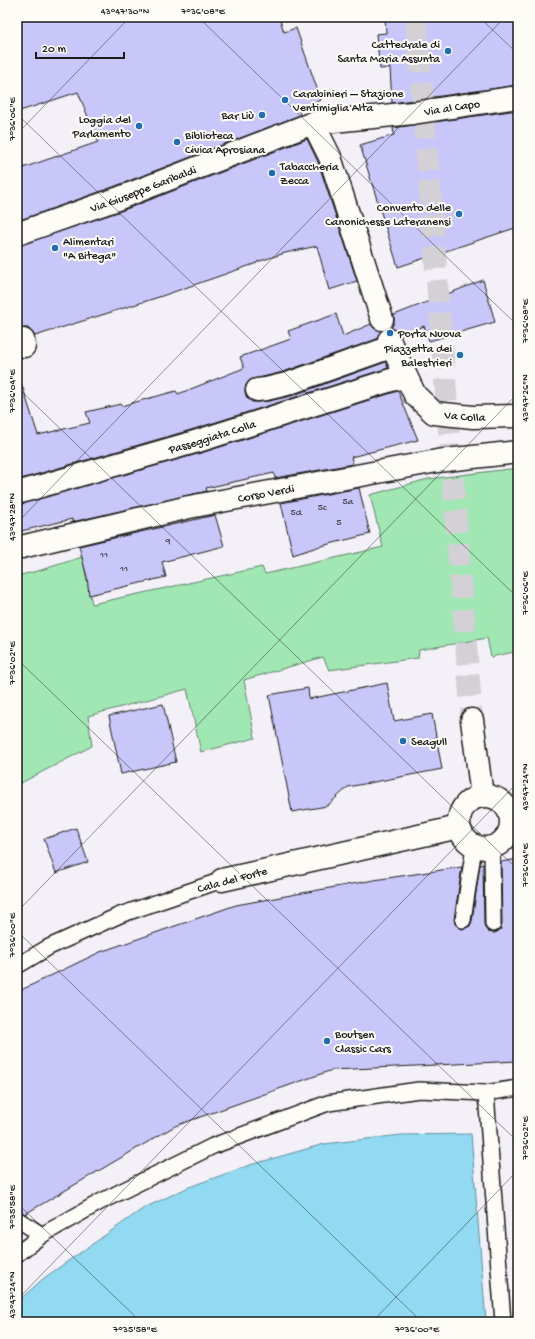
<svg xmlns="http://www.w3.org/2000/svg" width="535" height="1339" viewBox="0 0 535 1339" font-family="'Gochi Hand',sans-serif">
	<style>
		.green { fill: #a1e7b3; stroke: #5e8268 }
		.water { fill: #91daf2; stroke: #628e9c }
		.building { fill: #c9c7f9; stroke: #1c1c1c }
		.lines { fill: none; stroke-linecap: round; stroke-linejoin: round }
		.street-tunnel { stroke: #d3d1d6; stroke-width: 22; stroke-dasharray: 22 11; stroke-linecap: butt }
		.lane-casing { stroke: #1c1c1c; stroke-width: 18 }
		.street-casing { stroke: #1c1c1c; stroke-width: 25 }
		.secondary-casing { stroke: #1c1c1c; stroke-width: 25 }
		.lane { stroke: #fdfcf7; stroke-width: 15 }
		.street { stroke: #fdfcf7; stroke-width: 22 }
		.secondary { stroke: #fdfcf7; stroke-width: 22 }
		.ticks { fill: none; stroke: #1c1c1c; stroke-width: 1; stroke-opacity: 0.45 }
		.poi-dot { fill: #1f6fb2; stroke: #fdfcf7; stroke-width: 1.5 }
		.labels { text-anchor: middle; stroke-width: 4; stroke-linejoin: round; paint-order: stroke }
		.number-label { font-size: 10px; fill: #474753 }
		.poi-label { font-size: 12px; fill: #1c1c1c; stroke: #fdfcf7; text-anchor: start }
		.street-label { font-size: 12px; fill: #1c1c1c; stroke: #fdfcf7 }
		.neatline { fill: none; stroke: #1c1c1c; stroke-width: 1.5 }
		.ticks-label { font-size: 10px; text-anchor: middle; fill: #1c1c1c }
	</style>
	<rect width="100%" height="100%" fill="#f3f1f7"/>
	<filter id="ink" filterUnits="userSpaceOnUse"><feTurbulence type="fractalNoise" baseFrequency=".025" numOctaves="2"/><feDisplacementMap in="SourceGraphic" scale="8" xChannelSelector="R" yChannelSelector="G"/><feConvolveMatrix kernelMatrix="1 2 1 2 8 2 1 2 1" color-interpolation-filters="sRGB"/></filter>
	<g filter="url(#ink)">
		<path class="green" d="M518 468V651L491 657 487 638 419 650 418 658 329 670 323 657 244 680 255 738 201 752 187 689 88 716 92 746 17 785V576L41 570 82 557 92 604 262 567 265 574 383 547 370 495 428 479Z"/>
		<path class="water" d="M471 1134 486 1322H17V1302L44 1278 144 1208 189 1187 250 1165 324 1144 401 1135Z
			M518 1148V1200L515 1155Z"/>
		<path class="building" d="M17 17H279L284 32 296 28 321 100 299 110 300 115 113 187 17 221V170L98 142 78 92 17 112Z
			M385 17H518V85L392 103 390 68 380 69 376 34 386 33Z
			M518 110V227L398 267 360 145 394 135 393 128Z
			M307 139 318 162 357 281 329 290 317 246 285 253 257 262V263L159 297 35 336 32 332 28 328H21L17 329V246L121 211Z
			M483 280 495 322 429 341 424 326 401 336 396 330 391 328 394 322V315Z
			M336 314 343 336 371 324 374 328 381 331 377 339 283 372 250 380 246 385 245 391 247 398 252 402H258L269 401 291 396 386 362 388 368 194 429 17 480V385H22L38 435 90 423 86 412 121 404V406L176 391 178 394 244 368 240 357 291 339 288 331Z
			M398 391 418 440 351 457 353 464 275 478 274 473 206 488 207 491 72 522V519L17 532V505L201 453Z
			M359 488 370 534 317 547 293 555 281 503Z
			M215 515 224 546 162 562 166 577 89 595 87 577 79 546Z
			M387 683 394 721 432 714 442 769 348 787 327 806 292 812 269 695 308 688 309 699Z
			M163 704 176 762 121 774 109 716Z
			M76 828 88 862 56 873 44 839Z
			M518 859V1061L332 1070 175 1126 25 1214 17 1210V992L100 952 236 905 374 880 462 867 454 919 455 924 458 927 462 929 466 928 470 926 472 921 480 865 483 864 484 924 485 928 488 932 494 933 497 932 501 929 502 924 501 862Z"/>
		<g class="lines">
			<path class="street-tunnel" d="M416 17 472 720"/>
			<g class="lane-casing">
				<path id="lane" d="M492 848 493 924
					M463 920 474 847
					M17 966 49 947 120 915 222 880
					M486 1093 503 1322
					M17 1219 42 1235
					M17 1254 42 1235 100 1202 213 1146 328 1103 419 1090 486 1093 518 1088"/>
			</g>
			<g class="street-casing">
				<g id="street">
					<path d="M313 123 330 157 382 319"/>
					<path id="s1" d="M17 234 117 199 313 123 413 113 518 97"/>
					<path d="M23 340 24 346"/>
					<path id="s2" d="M389 340 415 395 434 413 473 417 518 416"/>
					<path d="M257 390 266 389 287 384 391 347"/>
					<path id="s3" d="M17 493 198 441 391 380 406 377"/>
					<path d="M472 720 482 796"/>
					<circle cx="485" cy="822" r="26"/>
					<path d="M222 880 459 827"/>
				</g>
			</g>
			<g class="secondary-casing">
				<g id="secondary">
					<path id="s4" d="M17 548 189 507 437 461 518 452"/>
				</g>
			</g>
			<use href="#lane" class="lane"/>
			<use href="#street" class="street"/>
			<use href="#secondary" class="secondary"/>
		</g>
	</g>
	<path class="ticks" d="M198 17 518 326M479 17 518 54M17 114 518 598M17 134 130 17M17 387 518 870M17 523 505 17M17 659 518 1142M17 912 518 393M17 931 422 1322M17 1203 141 1322M17 1300 518 782M372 1322 518 1170"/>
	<g class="poi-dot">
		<circle cx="448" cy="51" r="4"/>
		<circle cx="285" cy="100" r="4"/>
		<circle cx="262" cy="115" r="4"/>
		<circle cx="139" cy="126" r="4"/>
		<circle cx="177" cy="142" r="4"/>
		<circle cx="272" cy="173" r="4"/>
		<circle cx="459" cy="214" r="4"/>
		<circle cx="55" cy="248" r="4"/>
		<circle cx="390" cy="333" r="4"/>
		<circle cx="460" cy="355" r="4"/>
		<circle cx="403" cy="741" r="4"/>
		<circle cx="327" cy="1041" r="4"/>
	</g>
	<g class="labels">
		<g class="number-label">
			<text x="348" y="504">5a</text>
			<text x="322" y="510">5c</text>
			<text x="296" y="515">5d</text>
			<text x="339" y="525">5</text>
			<text x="168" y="544">9</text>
			<text x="104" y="557">11</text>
			<text x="124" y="571">11</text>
		</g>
		<g class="poi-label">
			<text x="440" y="48" text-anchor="end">Cattedrale di<tspan x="440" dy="14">Santa Maria Assunta</tspan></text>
			<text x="293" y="97">Carabinieri – Stazione<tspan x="293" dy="14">Ventimiglia Alta</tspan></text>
			<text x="254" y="119" text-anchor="end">Bar Liù</text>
			<text x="131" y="123" text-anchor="end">Loggia del<tspan x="131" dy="14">Parlamento</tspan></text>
			<text x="185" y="139">Biblioteca<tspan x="185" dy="14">Civica Aprosiana</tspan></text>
			<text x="280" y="170">Tabaccheria<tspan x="280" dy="14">Zecca</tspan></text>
			<text x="451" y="211" text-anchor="end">Convento delle<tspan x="451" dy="14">Canonichesse Lateranensi</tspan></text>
			<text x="63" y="245">Alimentari<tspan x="63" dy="14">"A Bitega"</tspan></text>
			<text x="398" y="337">Porta Nuova</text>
			<text x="452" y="352" text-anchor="end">Piazzetta dei<tspan x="452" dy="14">Balestrieri</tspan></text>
			<text x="411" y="745">Seagull</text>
			<text x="335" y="1038">Boutsen<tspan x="335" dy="14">Classic Cars</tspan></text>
		</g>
		<g class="street-label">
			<text dy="4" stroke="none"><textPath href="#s1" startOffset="456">Via al Capo</textPath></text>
			<text dy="4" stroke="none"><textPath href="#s1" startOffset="134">Via Giuseppe Garibaldi</textPath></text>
			<text dy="4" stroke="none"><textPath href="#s2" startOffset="118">Va Colla</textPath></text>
			<text dy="4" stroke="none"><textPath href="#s3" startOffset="203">Passeggiata Colla</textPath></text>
			<text dy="4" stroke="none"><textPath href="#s4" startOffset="255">Corso Verdi</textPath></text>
			<text transform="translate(232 879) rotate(-15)" y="4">Cala del Forte</text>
		</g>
	</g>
	<rect width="535" height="1339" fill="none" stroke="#fdfcf7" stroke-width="44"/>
	<path d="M36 52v6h88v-6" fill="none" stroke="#1c1c1c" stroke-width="2"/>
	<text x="42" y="52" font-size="12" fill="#1c1c1c" stroke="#fdfcf7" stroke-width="3" paint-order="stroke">20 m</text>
	<rect x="22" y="22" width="491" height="1295" class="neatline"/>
	<g class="ticks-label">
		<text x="125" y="14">43°47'30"N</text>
		<text x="203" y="14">7°36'08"E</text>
		<text transform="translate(11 119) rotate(-90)" y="4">7°36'06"E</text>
		<text transform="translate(524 321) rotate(-90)" y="4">7°36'08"E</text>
		<text transform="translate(11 391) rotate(-90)" y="4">7°36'04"E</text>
		<text transform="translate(524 398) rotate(-90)" y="4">43°47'26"N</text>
		<text transform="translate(11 517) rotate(-90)" y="4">43°47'28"N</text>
		<text transform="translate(524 593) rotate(-90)" y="4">7°36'06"E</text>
		<text transform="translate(11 663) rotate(-90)" y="4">7°36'02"E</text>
		<text transform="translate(524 787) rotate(-90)" y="4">43°47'24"N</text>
		<text transform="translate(524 865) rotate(-90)" y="4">7°36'04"E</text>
		<text transform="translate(11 935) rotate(-90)" y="4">7°36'00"E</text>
		<text transform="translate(524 1138) rotate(-90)" y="4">7°36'02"E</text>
		<text transform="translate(11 1207) rotate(-90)" y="4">7°35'58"E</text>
		<text transform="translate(11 1295) rotate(-90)" y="4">43°47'24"N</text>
		<text x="135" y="1332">7°35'58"E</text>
		<text x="417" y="1332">7°36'00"E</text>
	</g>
</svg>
